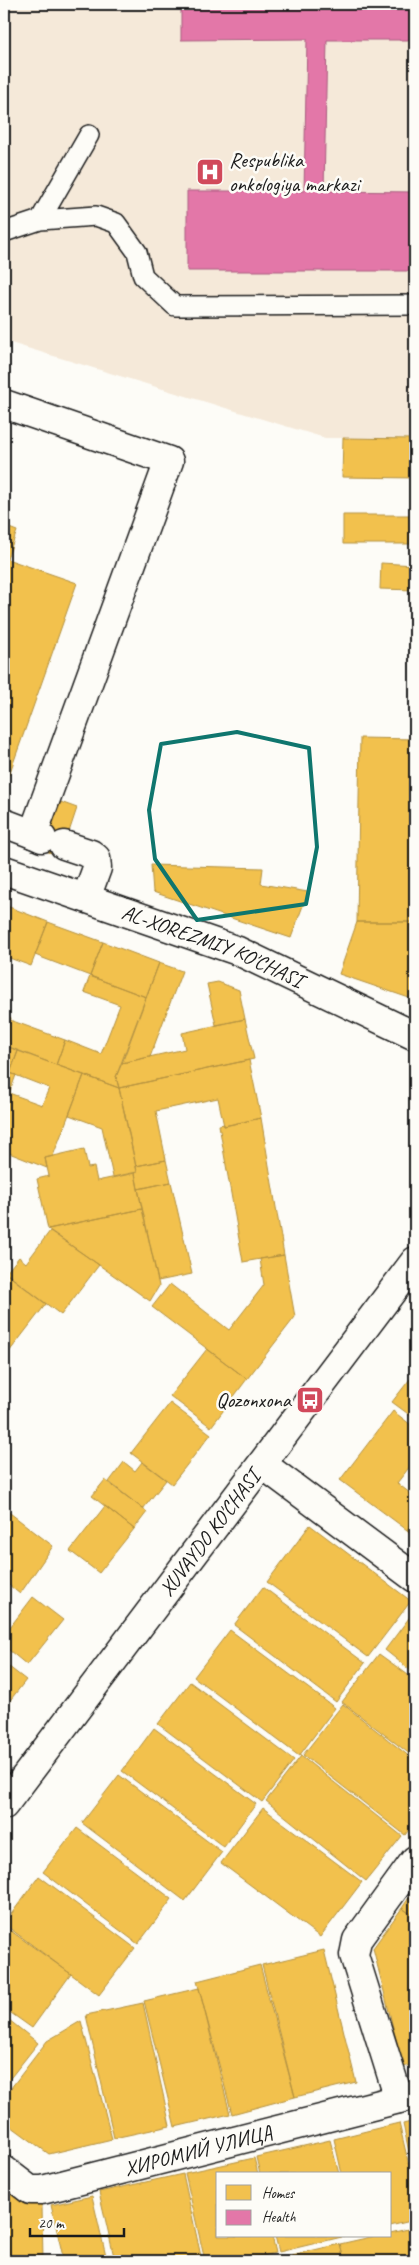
<svg xmlns="http://www.w3.org/2000/svg" width="419" height="2265" viewBox="0 0 419 2265" font-family="Caveat,sans-serif">
	<style>
		.built { fill: #f5e9d9 }
		.homes { fill: #f2c14e; stroke: #b2903f }
		.health { fill: #e377a8; stroke: #a75c7e }
		.lines { fill: none; stroke-linecap: round; stroke-linejoin: round }
		.service-casing { stroke: #1c1c1c; stroke-width: 22 }
		.minor-casing { stroke: #1c1c1c; stroke-width: 31 }
		.service { stroke: #fdfcf7; stroke-width: 19 }
		.minor { stroke: #fdfcf7; stroke-width: 28 }
		.marked { fill: none; stroke: #0f766e; stroke-width: 4; stroke-linejoin: round }
		.labels { text-anchor: middle; stroke-width: 5; stroke-linejoin: round; paint-order: stroke }
		.poi-label { font-size: 21px; fill: #1c1c1c; stroke: #fdfcf7; text-anchor: start }
		.street-label { font-size: 21px; fill: #1c1c1c; stroke: #fdfcf7 }
	</style>
	<rect width="100%" height="100%" fill="#fdfcf7"/>
	<filter id="ink" filterUnits="userSpaceOnUse"><feTurbulence type="fractalNoise" baseFrequency=".02" numOctaves="2"/><feDisplacementMap in="SourceGraphic" scale="10" xChannelSelector="R" yChannelSelector="G"/><feConvolveMatrix kernelMatrix="1 2 1 2 8 2 1 2 1" color-interpolation-filters="sRGB"/></filter>
	<g filter="url(#ink)">
		<path class="built" d="M4 4H415V438H325L4 341Z"/>
		<path class="homes" d="M343 438 415 439V478L342 477Z
			M343 515H415V544H343Z
			M4 526 17 531 7 559 77 583 9 775 4 773Z
			M381 563 415 565V590L380 589Z
			M360 738 415 739V922H357Z
			M55 800 77 808 61 856 39 849Z
			M151 865 263 868 261 884 308 892 291 938 153 892Z
			M4 905 48 922 31 966 4 956Z
			M48 922 103 942 90 976 35 955Z
			M357 922H415V1000L339 974Z
			M103 942 159 963 146 997 90 976Z
			M159 963 182 971 150 1057 122 1063Z
			M90 976 146 997 116 1077 119 1088 56 1065 65 1040 101 1054 120 1005 84 992Z
			M218 982 239 990 245 1019 216 1025 207 984Z
			M4 1015 11 1018 4 1036Z
			M245 1019 254 1059 119 1088 116 1077 122 1063 185 1049 182 1033Z
			M10 1020 65 1040 56 1065 4 1045V1036Z
			M4 1045 18 1051 10 1073 16 1075 4 1108Z
			M18 1051 84 1075 53 1156 45 1158 47 1168 4 1151V1108L9 1093 42 1105 49 1088 10 1073Z
			M249 1060 261 1118 224 1126 218 1098 156 1111 166 1160 136 1166 119 1088Z
			M84 1075 119 1088 137 1172 113 1177 102 1127 69 1115Z
			M261 1118 284 1255 243 1262 219 1125 224 1124V1126Z
			M84 1149 88 1168 94 1167 97 1181 135 1173 142 1209 48 1229 37 1179 49 1176 45 1158Z
			M166 1160 171 1182 138 1189 135 1173 137 1172 136 1166Z
			M171 1182 192 1274 158 1281 138 1189Z
			M142 1209 159 1286 150 1301 48 1229Z
			M50 1231 99 1265 61 1315 6 1273 19 1257 26 1263Z
			M284 1255 295 1317 247 1379 152 1307 170 1284 229 1330 264 1285 260 1259Z
			M4 1272 46 1304 9 1352 4 1348Z
			M207 1349 247 1379 211 1427 170 1396Z
			M410 1379 415 1383V1419L392 1402Z
			M170 1403 211 1434 172 1484 131 1453Z
			M393 1411 415 1428V1460L397 1483 415 1497V1519L407 1530 340 1480Z
			M124 1462 135 1471 142 1462 166 1480 143 1509 109 1482Z
			M105 1480 147 1512 134 1529 92 1496Z
			M105 1506 134 1529 99 1573 70 1551Z
			M6 1510 53 1546 20 1594 4 1581V1513Z
			M415 1519V1537L407 1530Z
			M310 1525 411 1601 368 1657 267 1582Z
			M263 1587 365 1663 336 1702 234 1625Z
			M33 1597 63 1620 27 1665 4 1646V1635Z
			M415 1610V1674L385 1650Z
			M230 1630 335 1708 299 1756 194 1677Z
			M379 1654 415 1680V1758L342 1702Z
			M4 1663 26 1680 4 1708Z
			M190 1682 294 1760 262 1802 158 1724Z
			M343 1704 415 1761V1822L405 1835 303 1755Z
			M154 1728 256 1804 224 1847 122 1771Z
			M301 1756 402 1836 366 1881 266 1801Z
			M119 1775 222 1852 185 1901 82 1823Z
			M263 1808 362 1882 320 1937 221 1863Z
			M77 1828 172 1899 138 1944 43 1872Z
			M39 1876 135 1948 99 1995 4 1924Z
			M415 1889V1917L402 1908Z
			M402 1908 415 1917V2064L403 2067 373 1948Z
			M4 1926 71 1974 32 2028 4 2008Z
			M324 1950 356 2082 295 2097 262 1965Z
			M260 1965 295 2097 232 2114 197 1981Z
			M199 1988 230 2114 175 2127 144 2001Z
			M143 2003 170 2126 114 2138 86 2015Z
			M4 2016 38 2043 4 2086Z
			M81 2021 112 2139 49 2154 4 2121V2097L47 2041Z
			M415 2121V2180L403 2124Z
			M399 2123 415 2191V2220L390 2226V2174H342L334 2139Z
			M330 2140 339 2174H260L256 2157Z
			M254 2158 258 2174H218V2236H272L276 2253 239 2261H205L185 2173Z
			M183 2174 202 2261H115L99 2192Z
			M10 2182 42 2206 43 2261H4V2191Z
			M92 2196 107 2261H64L51 2205Z
			M415 2228V2257L408 2229Z
			M408 2229 415 2261H344L340 2244 375 2236H390V2233Z
			M275 2236H346L279 2252Z
			M340 2244 344 2261H266Z"/>
		<path class="health" d="M181 4H415V40H327L324 191 415 192V271H187V191H304L307 39 181 40Z"/>
		<g class="lines">
			<g class="service-casing">
				<path id="service" d="M40 220 96 216 116 223 137 252 143 276 175 306 415 305
					M4 232 40 220 89 135"/>
			</g>
			<g class="minor-casing">
				<g id="minor">
					<path d="M4 404 169 461 33 834 42 838"/>
					<path d="M4 823 33 834"/>
					<path d="M64 845 91 854 96 858 97 868 86 898"/>
					<path id="s1" d="M4 870 238 951 415 1036"/>
					<path d="M262 1464 415 1578"/>
					<path id="s2" d="M4 1805 415 1261"/>
					<path d="M399 2099 354 1955 357 1940 415 1860"/>
					<path id="s3" d="M4 2170 30 2190H42L415 2095"/>
				</g>
			</g>
			<use href="#service" class="service"/>
			<use href="#minor" class="minor"/>
		</g>
	</g>
	<path class="marked" d="M237 732 309 748 317 847 306 904 197 920 155 859 149 810 161 744Z"/>
	<defs>
		<g id="hospital-square" transform="scale(1.4375)"><rect x="-9" y="-9" width="18" height="18" rx="4" fill="#d1495b" stroke="#fdfcf7"/><path d="M-5-5h3v3.5h4V-5h3V5h-3V1.5h-4V5h-3Z" fill="#fff"/></g>
		<g id="bus-square" transform="scale(1.4375)"><rect x="-9" y="-9" width="18" height="18" rx="4" fill="#d1495b" stroke="#fdfcf7"/><path d="M-5-6H5V4H4V6H2V4H-2V6H-4V4H-5ZM-3.5-4V0h7V-4ZM-3.5 1.2v1.5H-2V1.2ZM2 1.2v1.5H3.5V1.2Z" fill="#fff"/></g>
	</defs>
	<g fill-rule="evenodd">
		<use href="#hospital-square" x="210" y="172"/>
		<use href="#bus-square" x="310" y="1400"/>
	</g>
	<g class="labels">
		<g class="poi-label">
			<text x="229" y="167">Respublika<tspan x="229" dy="24">onkologiya markazi</tspan></text>
			<text x="291" y="1407" text-anchor="end">Qozonxona</text>
		</g>
		<g class="street-label">
			<text dy="7" stroke="none"><textPath href="#s1" startOffset="222">AL-XOREZMIY KO'CHASI</textPath></text>
			<text dy="7" stroke="none"><textPath href="#s2" startOffset="341">XUVAYDO KO'CHASI</textPath></text>
			<text dy="7" stroke="none"><textPath href="#s3" startOffset="206">ХИРОМИЙ УЛИЦА</textPath></text>
		</g>
	</g>
	<rect width="419" height="2265" fill="none" stroke="#fdfcf7" stroke-width="20"/>
	<rect x="10" y="10" width="399" height="2245" fill="none" stroke="#1c1c1c" stroke-width="2" filter="url(#ink)"/>
	<rect x="216" y="2172" width="175" height="65" fill="#fdfcf7" stroke="#a3a29f"/>
	<rect x="226" y="2185" width="25" height="15" fill="#f2c14e" stroke="#a3a29f"/>
	<text x="262" y="2198" font-size="15" fill="#1c1c1c">Homes</text>
	<rect x="226" y="2210" width="25" height="15" fill="#e377a8" stroke="#a3a29f"/>
	<text x="262" y="2222" font-size="15" fill="#1c1c1c">Health</text>
	<path d="M30 2228v8h94v-8" fill="none" stroke="#1c1c1c" stroke-width="2.5"/>
	<text x="38" y="2228" font-size="15" fill="#1c1c1c" stroke="#fdfcf7" stroke-width="4" paint-order="stroke">20 m</text>
</svg>
